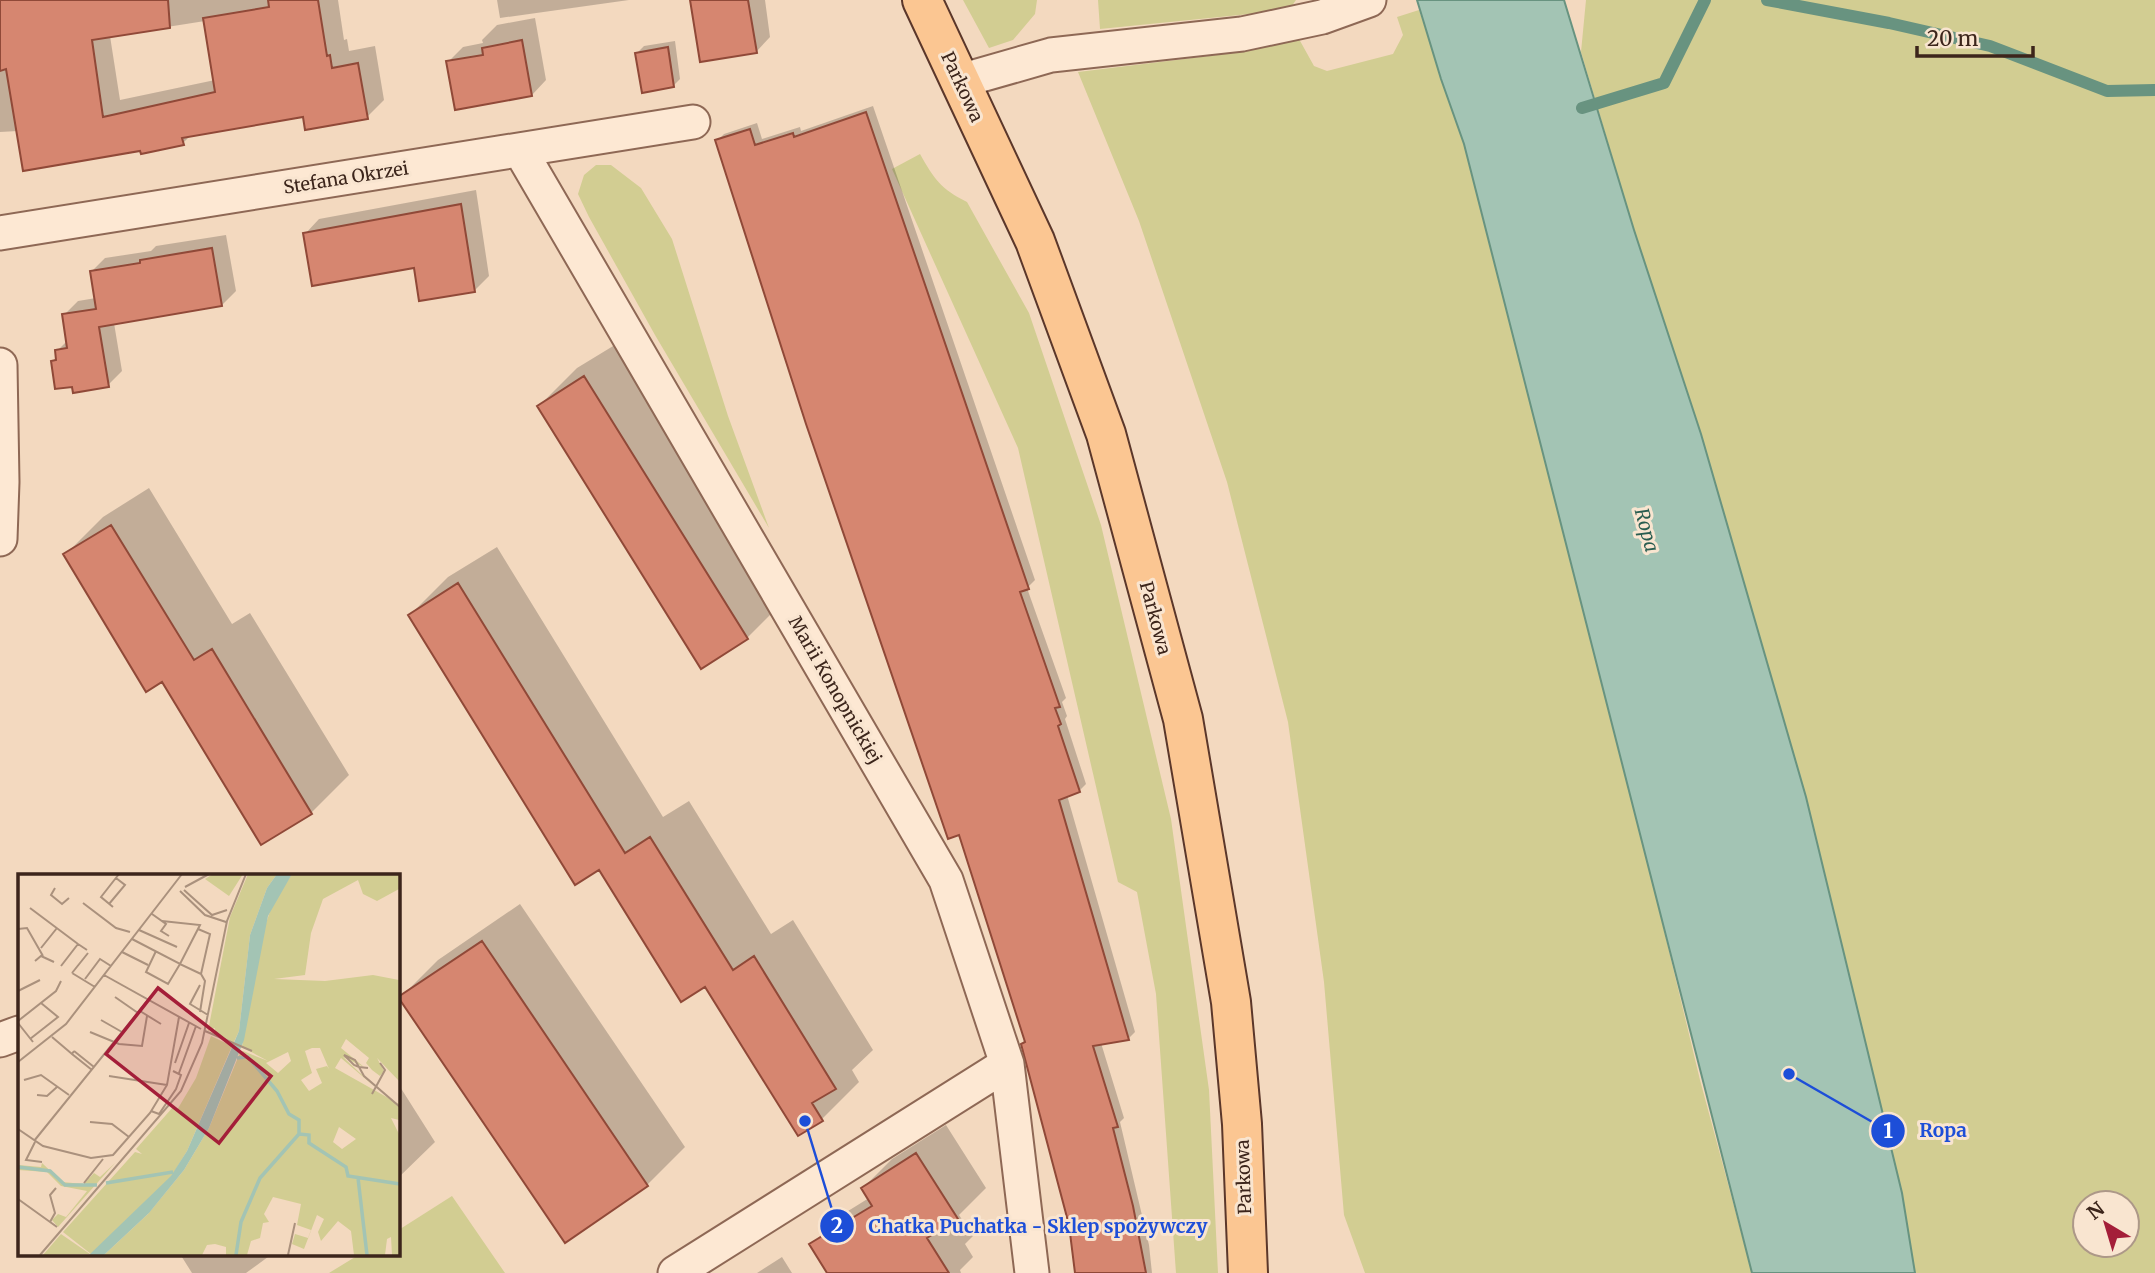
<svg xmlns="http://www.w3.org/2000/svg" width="2155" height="1273" viewBox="0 0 2155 1273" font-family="Merriweather,serif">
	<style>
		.green { fill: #d2cd92; fill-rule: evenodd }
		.water { fill: #a3c4b4; stroke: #689380; stroke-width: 2 }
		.shadow { fill: #0003; fill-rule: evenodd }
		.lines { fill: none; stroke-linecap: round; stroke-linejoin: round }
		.stream { stroke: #689380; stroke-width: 12 }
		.building { fill: #d68670; stroke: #904938; stroke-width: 2 }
		.street-casing { stroke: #8e6855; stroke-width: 37 }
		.primary-casing { stroke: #5b372a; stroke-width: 42 }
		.street { stroke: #fde8d3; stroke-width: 33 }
		.primary { stroke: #fbc692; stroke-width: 38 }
		.labels { text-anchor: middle; stroke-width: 6; stroke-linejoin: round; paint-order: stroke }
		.street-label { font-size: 18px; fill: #3c251b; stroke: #f9e5d0 }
		.water-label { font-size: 19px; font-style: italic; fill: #295d50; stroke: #f9e5d0 }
		.inset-river { fill: none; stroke: #a3c4b4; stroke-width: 3.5 }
		.inset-road { fill: none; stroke: #aa917d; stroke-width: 2 }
		.view { fill: #a41e39; fill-opacity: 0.15; stroke: #a41e39; stroke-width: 3.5 }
		.inset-edge { fill: none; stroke: #3c251b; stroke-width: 3.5 }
		.leader { fill: none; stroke: #1d4ed8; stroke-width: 2.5 }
		.callout-dot { fill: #1d4ed8; stroke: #f9e5d0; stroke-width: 2.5 }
		.mark-label { font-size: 21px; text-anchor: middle; font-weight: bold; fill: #fff }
		.callout-label { font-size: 19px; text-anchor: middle; font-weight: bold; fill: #1d4ed8; stroke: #f9e5d0; stroke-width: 6; stroke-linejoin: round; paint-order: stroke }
	</style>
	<rect width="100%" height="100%" fill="#f3d9bf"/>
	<path class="green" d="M963 0H1037L1035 14 1013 40 989 48Z
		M1098 0H1296L1289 10 1100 29Z
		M1586 0H2155V1273H1915L1902 1193 1806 797 1701 434 1634 230 1581 52ZM2085 1203H2127V1245H2085Z
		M1419 10 1464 144 1632 797 1700 1080 1752 1273H1365L1344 1215 1324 982 1288 722 1227 482 1139 221 1078 72 1217 55 1299 39 1314 66 1327 71 1393 54 1403 35 1397 17Z
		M920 154C934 179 941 189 967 202L1029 313 1101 525 1171 819 1209 1090 1218 1273H1176L1156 994 1137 892 1118 882 1018 448 892 169Z
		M596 165H611L641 188 672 239 728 416 769 528 655 335 589 217 578 194 584 175Z
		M452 1196 505 1273H329L360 1254H397V1231Z"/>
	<path class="water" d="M1417 0H1564L1634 230 1701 434 1806 797 1902 1193 1915 1273H1752L1464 144 1441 79Z"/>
	<path class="shadow" d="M0 0H338L344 40 347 39 349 51 375 46 384 100 367 117 304 115 192 134 183 143 141 149 18 131 0 132ZM205 21 215 80 120 100 110 36Z
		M497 0H629L500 18Z
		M693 0H765L770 37 756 52Z
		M535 18 546 80 532 95 448 62 463 47 483 43 482 40 497 25Z
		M675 41 680 79 673 86 637 53 644 46Z
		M873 106 1035 580 1027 588 1066 698 1062 702 1067 716 1065 719 1086 784 1079 791 1067 795 1135 1032 1128 1039 1101 1043 1124 1118 1120 1122 1149 1245 1152 1273H1077L1071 1225 1027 1041 960 833 717 141 724 134 757 123 762 139 800 127 801 131Z
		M476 190 489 276 475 290 415 266 305 234 319 219Z
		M226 235 236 291 222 305 114 323 122 371 108 385H73L53 361 57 357V351L68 340 64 315 78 301 96 298 91 272 105 258 151 251 156 246Z
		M623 340 785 600 747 638 702 666 539 406 577 368Z
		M149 488 232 624 250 613 349 775 311 813 262 843 162 680 65 555 103 517Z
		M497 547 663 817 689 801 771 934 793 920 873 1050 852 1070 859 1082 822 1119 706 985 600 868 410 615 448 577Z
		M520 904 685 1147 647 1185 565 1241 400 998 438 960Z
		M397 1082 435 1142 397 1179Z
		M946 1125 986 1188 959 1215 973 1236 965 1244 973 1257 960 1270 961 1273H829L811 1245 840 1216 869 1198 863 1188 892 1159Z
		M180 1254H272L246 1273H192Z
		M782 1257 792 1273H757Z"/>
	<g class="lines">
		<path class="stream" d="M1767 0 1889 23 1990 46 2107 91 2155 90
			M1582 108 1664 83 1705 0"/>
	</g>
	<path class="building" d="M0 0H168L170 28 92 40 103 117 215 92 203 18 269 7 268 0H318L327 56 330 55 332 68 358 63 368 119 305 130 303 117 182 138 184 145 141 154 140 151 23 171 6 69 0 71Z
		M690 0H748L757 53 700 62Z
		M522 40 532 96 455 110 446 61 483 55 482 48Z
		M668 47 674 87 642 93 635 53Z
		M866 112 1029 589 1020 592 1060 707 1055 708 1061 724 1058 726 1080 792 1059 800 1129 1040 1093 1046 1118 1127 1113 1128 1133 1206 1146 1273H1075L1069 1225 1021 1044 1025 1042 959 835 948 839 806 424 715 140 750 129 755 145 793 133 794 137Z
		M461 204 475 292 419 301 414 268 312 286 303 233Z
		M212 248 222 306 99 327 109 387 73 393 72 387 55 389 51 361 56 360 55 350 67 348 62 314 96 309 90 271 140 263V260Z
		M584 376 748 639 701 669 537 406Z
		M111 525 194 660 212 649 312 814 261 845 162 682 146 692 63 554Z
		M458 583 625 853 650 837 733 970 754 956 836 1089 812 1103 823 1121 798 1136 705 987 681 1002 599 870 575 885 408 615Z
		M482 941 648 1186 565 1243 398 997Z
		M916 1153 958 1219 927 1238 949 1273H827L809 1244 872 1206 861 1188Z"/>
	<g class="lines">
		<g class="street-casing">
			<path id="street" d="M960 81 1051 55 1242 34 1322 17 1369 0
				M520 150 946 880 1007 1064 1032 1273
				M0 233 693 122
				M0 365 2 482 0 539
				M0 1040 19 1033
				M675 1273 1007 1064"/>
		</g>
		<g class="primary-casing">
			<path id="primary" d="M922 0 1035 241 1106 434 1183 719 1231 1002 1242 1124 1248 1273"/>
		</g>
		<use href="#street" class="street"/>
		<use href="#primary" class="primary"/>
	</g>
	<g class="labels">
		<g class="street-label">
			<text transform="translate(962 87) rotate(65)" y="6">Parkowa</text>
			<text transform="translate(346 178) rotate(-9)" y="6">Stefana Okrzei</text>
			<text transform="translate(1155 618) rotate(75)" y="6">Parkowa</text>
			<text transform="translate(835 690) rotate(60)" y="6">Marii Konopnickiej</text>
			<text transform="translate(1244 1177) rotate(-92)" y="6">Parkowa</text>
		</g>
		<g class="water-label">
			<text transform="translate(1647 530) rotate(75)" y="7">Ropa</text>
		</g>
	</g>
	<g transform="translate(18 874)">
		<rect width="382" height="382" fill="#f3d9bf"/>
		<path d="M195 0H225L211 22 187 5ZM230 0H259L249 14 232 61 221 157 215 170 196 160 197 154 190 157 212 43ZM274 0H381V15L359 27 345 20 340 6 305 25 293 59 287 101 256 105 307 107 355 101 381 106V207L359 184 366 197 362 202 354 196 348 189 351 184 328 165 323 174 346 193 325 183 357 213 323 184 317 194 381 230V246L373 244 381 260V381H374L373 363 369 365 367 381H336L333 357 320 347 303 367 300 358 306 345 299 341 286 375 274 370 277 360 290 364 293 356 279 351 283 330 255 323 246 340 251 348 245 349 242 364 233 367 229 381H208V373L197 370 189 371 184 381H86L130 340 166 296 191 254 221 181 225 177 250 187 224 173 241 69 255 29ZM294 174H302L311 195 309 192 298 195 304 209 291 217 283 206 294 199 287 177ZM270 178 273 187 260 199 248 189ZM321 253 338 265 324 275 315 268ZM193 162 214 172 169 277 153 303 73 380 45 358 117 278 124 280 118 275 155 233 159 236 178 204ZM24 289 44 308 66 310 76 299 82 303 97 289 40 353 34 346 40 340 48 343 69 317 43 312 29 298 0 296V291L23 293ZM43 360 72 380 25 381Z" fill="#d2cd92" fill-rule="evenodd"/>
		<path d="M259 0H274L250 42 226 166 191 254 166 296 131 339 86 381H71L153 302 169 277 221 157 232 61 249 14Z" fill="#a3c4b4"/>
		<path class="inset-river" d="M219 184 230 183 259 217 271 240 281 246V260L291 261V269L328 293 330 302 382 310M0 293 32 297 47 311H79M340 304 349 381M88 309 155 298M218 381 223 348 242 304 281 260"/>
		<path class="inset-road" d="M167 13 191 0M37 14 33 21 44 30 51 24M166 16 194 41 209 36M162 17 187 41 208 48M65 29 98 54 112 58M91 30 107 11 98 4M95 33 83 23 101 0M12 34 60 70M134 40 148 50 143 57 151 62M0 55 9 54 25 82M121 56 159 73M114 65 162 90 182 51 144 47M23 74 39 54M138 77 128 98 150 110 162 90 183 100 192 60 180 55M104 78 130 91M17 87 23 82 36 88M43 92 60 70 69 76M54 99 77 113M54 99 70 79M86 101 183 155M67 105 82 85 93 92M182 111 172 130 190 141M0 117 22 106M97 123 120 139M122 137 143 150M182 138 187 107 183 100M83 146 104 158M0 147 38 117 43 107M0 149 15 168M187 157 234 177M72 158 101 170 124 172 129 142M34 163 54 180M12 165 40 143 23 129M56 177 54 180 74 196M56 177 76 193M0 188 48 150 164 0M157 189 171 149M350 194 341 193 336 191 326 181 337 186 341 193 346 202 382 233M161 199 178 152M91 202 149 211M6 206 23 201 51 221M354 220 367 196 362 189M19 221 29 222 39 213M133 237 141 240 158 215 163 201 155 197M72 248 94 250 111 263M0 255 25 272 73 284 95 281 132 239 149 211 161 143M16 267 130 126M17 268 8 286 24 288M66 309 85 285M0 325 39 353M32 348 37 339 32 321 38 314M22 381 163 217 184 169 209 47 228 0M270 381 277 349"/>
		<path class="view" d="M140 114 253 202 201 269 88 180Z"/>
		<rect width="382" height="382" class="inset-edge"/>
	</g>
	<path class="leader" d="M1789 1074L1888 1131M805 1121L837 1226"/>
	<g class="callout-dot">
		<circle cx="1789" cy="1074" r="7"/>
		<circle cx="805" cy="1121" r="7"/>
		<circle cx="1888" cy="1131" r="18"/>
		<circle cx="837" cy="1226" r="18"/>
	</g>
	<g class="mark-label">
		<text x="1888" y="1138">1</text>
		<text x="837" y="1233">2</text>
	</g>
	<g class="callout-label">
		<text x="1943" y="1137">Ropa</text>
		<text x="1038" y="1233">Chatka Puchatka - Sklep spożywczy</text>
	</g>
	<g transform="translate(2106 1224) rotate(322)"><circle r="33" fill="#f9e5d0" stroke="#ad9888" stroke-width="2"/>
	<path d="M0-5L12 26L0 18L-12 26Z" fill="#a41e39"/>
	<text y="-10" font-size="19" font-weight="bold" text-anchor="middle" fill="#3c251b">N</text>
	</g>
	<path d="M1917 46v10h116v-10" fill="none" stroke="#3c251b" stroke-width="3.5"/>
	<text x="1927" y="46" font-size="21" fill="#3c251b" stroke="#f9e5d0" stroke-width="5" paint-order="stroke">20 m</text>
</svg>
